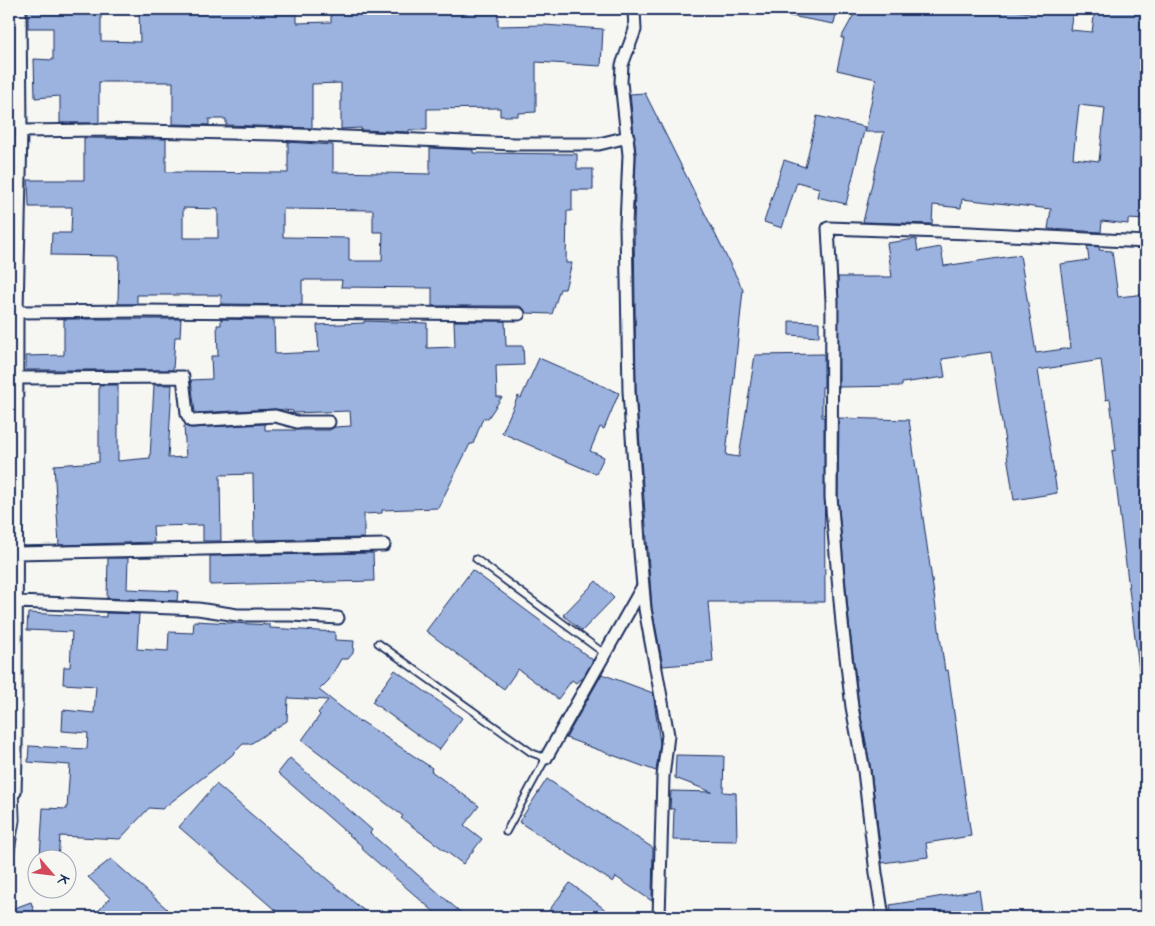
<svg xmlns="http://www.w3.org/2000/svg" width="1155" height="926" viewBox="0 0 1155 926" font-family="Mynerve,sans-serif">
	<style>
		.building { fill: #9cb2df; stroke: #1b2f5e; fill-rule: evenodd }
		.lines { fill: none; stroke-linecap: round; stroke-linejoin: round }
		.lane-casing { stroke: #1b2f5e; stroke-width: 9 }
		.street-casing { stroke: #1b2f5e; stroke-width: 15 }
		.lane { stroke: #f6f6f2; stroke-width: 5.5 }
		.street { stroke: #f6f6f2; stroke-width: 11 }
	</style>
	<rect width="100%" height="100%" fill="#f6f6f2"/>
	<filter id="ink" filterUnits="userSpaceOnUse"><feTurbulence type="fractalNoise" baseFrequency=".02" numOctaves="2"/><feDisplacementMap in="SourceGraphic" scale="10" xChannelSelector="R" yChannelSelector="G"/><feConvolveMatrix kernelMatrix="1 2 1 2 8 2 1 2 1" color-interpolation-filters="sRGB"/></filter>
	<g filter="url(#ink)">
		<path class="building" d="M28 9H101V41L140 42 139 9H297V23L331 22V9H348V12L431 9H498V26L544 25 603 29 601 66 536 62V112L518 113V116H500V108L427 109V130H409V132L361 130V128L341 129V83L312 84V128L226 125V119H209V125L173 124V82H99V123H60V96L35 98 34 59 53 60V28H28Z
			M774 9H837L834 24 774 13Z
			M857 9H1005L1030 13 1031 9H1073L1070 30 1092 32 1095 9H1146V74L1141 122H1146V220L1128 219V224L1102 221 1101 232 1048 229 1051 209 962 199 961 208 933 205 932 224 863 222 884 132H865L876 79 837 70 844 38H841ZM1079 105 1105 108 1099 161 1073 158Z
			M645 93 743 290 726 455 739 457 755 355 824 354V387H822V417H824L825 602H708L713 662 663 666 652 608 636 391 634 225 636 155 630 94Z
			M817 116 865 127 846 204 817 197 819 188 797 182 782 228 764 222 784 160 805 167Z
			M84 138 166 139V172L288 173V142L333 145V172L430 174V148L473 150V153L577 154V169H593V190H572V211H567L566 263H572L565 289H560L552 314 526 313 523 308 519 306H432V288L341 287 342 280H302V305L221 304V295H137V304H118L119 256 51 255 52 233H71L72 207H29L28 180H84ZM183 208 218 209V238H183ZM283 209 373 210V232H383L382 261H349V238L283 237Z
			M916 239 918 251 941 247 944 266 1020 255 1036 353 1071 348 1060 264 1089 260 1087 246 1100 247 1099 250 1112 251 1118 297 1146 294V685L1141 686 1112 451 1116 450 1110 399 1106 400 1101 360 1038 370 1057 493 1014 500 991 352 942 359 945 377 902 383V386L839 387 838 277H892L887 243Z
			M64 319H181L180 337H175L173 370H26V356L64 355Z
			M221 319 274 320 275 354 319 352 317 325 364 323V321L427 323V348L455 347 454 321H505L506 346H523L524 365 496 366 497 397H502L488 418H483L473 444H470L438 508 382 510V513L364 514V538L254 540 253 474 220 475 221 541H203V525L153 526 154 542 59 545 54 465 99 462V385H118V461L150 458 154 385H172L168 458 186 457 184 426 191 428 265 424V430H329L335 427 351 426 350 411 293 413V411L275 409 195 413 191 380 212 379 211 356H218L217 325H221Z
			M789 321 819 322V337L789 335Z
			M539 358 619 393 604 429 600 427 590 451 604 457 596 474 502 433 518 396 521 398Z
			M839 418 909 420 945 671 948 670 971 836 926 843 928 857 882 863 871 770 859 706 849 622 838 497Z
			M373 553 374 581 210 585V556Z
			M108 558H128L127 589 178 591 177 601 107 598Z
			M472 570 593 660 582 680 580 679 576 683 572 680 558 699 518 669 504 689 426 631Z
			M596 581 614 598 582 631 563 615Z
			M28 613 106 617V613L139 614 137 649 168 651 169 632 193 633 194 621 270 625V628L335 632V640L354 641 353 653 348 659H341L329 680 319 690 360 722 361 721 432 768 431 771 479 806 464 825 482 839 463 864 401 818 403 816 302 740 320 715 318 713 328 700 288 698 287 721 250 744H243L231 756 162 809 149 808 120 839 60 836 58 858H40L43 808 67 809 70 765 28 762 29 746 87 749 88 733 62 731 63 710 94 713 96 686 63 684 64 667H70L72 632 27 630Z
			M395 670 462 718 439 750 372 702Z
			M602 674 653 693 660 743 656 771 566 738Z
			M676 755 724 756 723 792 736 793 737 841 673 840 674 809H670L671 791 712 792 675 778Z
			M290 758 372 830 370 833 466 917H440L362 849 363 847 278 773Z
			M547 779 653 848 652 901 616 877 613 882 519 822Z
			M216 784 356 904 372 917H283L179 827Z
			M111 859 167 909 160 917H93L110 898 88 877Z
			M570 883 615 917H544Z
			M979 890 983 917H892L890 905Z
			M31 902 36 917H9V910Z"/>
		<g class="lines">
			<g class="lane-casing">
				<path id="lane" d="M476 559 605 654
					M378 643 532 753 546 758 506 832
					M9 863 16 820 15 792"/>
			</g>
			<g class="street-casing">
				<path id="street" d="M634 9 635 30 622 65 621 82 629 155 626 225 629 391 639 541 645 609 668 735 663 777 659 917
					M21 131 101 130 275 134 514 144H599L628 137
					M17 312 142 311 519 314
					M17 378 183 377 187 414 191 421 275 416 297 422H329
					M16 553 384 545
					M17 602 198 609 237 615H292L338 618
					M546 758 643 586
					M9 792H15L16 757 17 312 21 131 20 9
					M883 917 876 873 864 771 852 707 842 623 831 497 832 301 828 228 970 233 1146 242"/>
			</g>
			<use href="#lane" class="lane"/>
			<use href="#street" class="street"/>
		</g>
	</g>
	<rect width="1155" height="926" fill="none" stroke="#f6f6f2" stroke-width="30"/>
	<rect x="15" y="15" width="1125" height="896" fill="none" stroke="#1b2f5e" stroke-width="2" filter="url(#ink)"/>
	<g transform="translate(52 874) rotate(118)"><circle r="24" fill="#f6f6f2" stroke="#9ea6b7"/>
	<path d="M0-4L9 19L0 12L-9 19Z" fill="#d1495b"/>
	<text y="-8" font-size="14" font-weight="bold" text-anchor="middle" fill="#1b2f5e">K</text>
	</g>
</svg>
